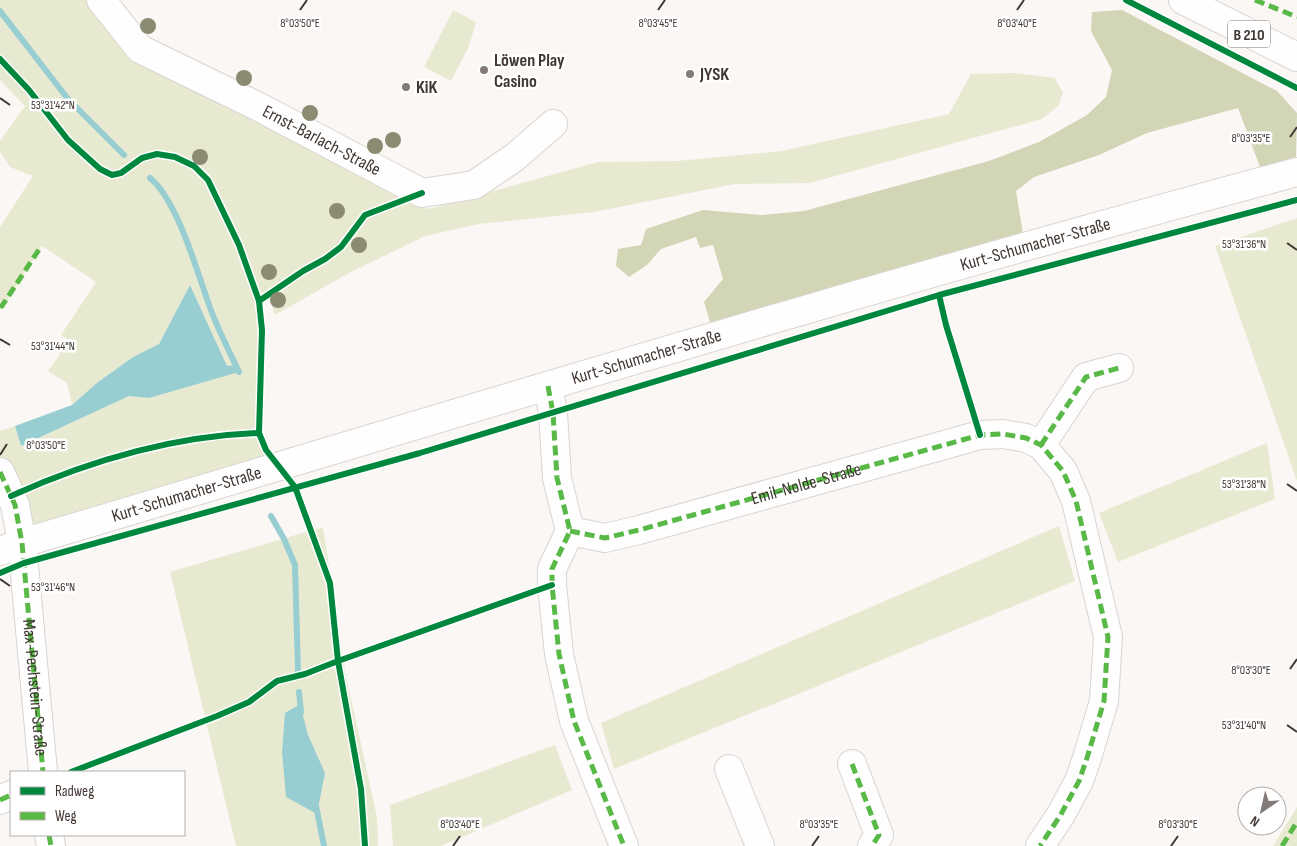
<svg xmlns="http://www.w3.org/2000/svg" width="1297" height="846" viewBox="0 0 1297 846" font-family="'Sofia Sans Condensed',sans-serif">
	<style>
		.green { fill: #e7ead0 }
		.forest { fill: #d2d6b6 }
		.water { fill: #98ced1 }
		.lines { fill: none; stroke-linecap: round; stroke-linejoin: round }
		.stream { stroke: #98ced1; stroke-width: 6 }
		.minor-casing { stroke: #dbd3d0; stroke-width: 30 }
		.major-casing { stroke: #dbd3d0; stroke-width: 30 }
		.minor { stroke: #fefefe; stroke-width: 28 }
		.major { stroke: #fefefe; stroke-width: 28 }
		.quiet { stroke: #58b947; stroke-width: 5; stroke-dasharray: 10 5; stroke-linecap: butt }
		.cycleway-casing { stroke: #fff; stroke-width: 9 }
		.cycleway { stroke: #00873e; stroke-width: 6 }
		.tree { fill: #8a8b72 }
		.ticks { fill: none; stroke: #413733; stroke-width: 2 }
		.poi-dot { fill: #827a77; stroke: #fff; stroke-width: 2 }
		.labels { text-anchor: middle; stroke-width: 5; stroke-linejoin: round; paint-order: stroke }
		.shield { fill: #fff; stroke: #7a7370; stroke-width: 1 }
		.shield-label { font-size: 16px; font-weight: bold; fill: #413733 }
		.poi-label { font-size: 18px; font-weight: bold; fill: #413733; stroke: #fff; text-anchor: start }
		.street-label { font-size: 18px; fill: #413733; stroke: #fff }
		.ticks-label { font-size: 12px; text-anchor: middle; fill: #413733; stroke: #fff; stroke-width: 5; stroke-linejoin: round; paint-order: stroke }
	</style>
	<rect width="100%" height="100%" fill="#faf7f5"/>
	<path class="green" d="M0 0H92L137 55 405 196 365 215 341 247 325 259 303 271 259 301 262 330 260 433 266 450 280 466 22 543 0 472V431L15 426 21 446 129 396 149 398 227 367 190 285 159 344 133 357 98 382 72 405 67 383 48 371 60 354 53 349 56 343 62 347 67 339 61 335 96 282 42 246 2 309 0 307V227L33 176 10 167 0 152V141L25 106 0 80Z
		M453 10 476 22 469 46 451 81 424 67Z
		M1014 73 1055 78 1063 93 1058 106 1042 119 810 183 735 184 594 212 479 224 425 236 347 274 275 315 269 298 308 271 327 262 343 249 367 218 409 202 429 209 598 162 677 161 782 151 949 114 971 74Z
		M1297 218V481L1215 246Z
		M1267 443 1275 499 1118 562 1099 513Z
		M1059 526 1075 581 614 769 601 723Z
		M323 527 345 671 377 817 378 846H236L170 572Z
		M555 745 572 790 441 846H393L390 805Z
		M1297 807V846H1273Z"/>
	<path class="forest" d="M1122 10 1277 91 1297 113 1296 157 1260 167 1238 108 1147 133 1099 155 1034 177 1016 191 1023 234 711 325 704 302 723 279 713 245 700 248 696 237 661 249 647 265 629 277 616 266 618 249 641 245 646 229 703 210 761 215 804 211 989 161 1039 142 1087 115 1106 97 1112 70 1091 31 1092 12Z"/>
	<path class="water" d="M190 285 227 366 236 365 239 372 149 398 129 396 21 446 15 426 72 405 98 382 133 357 159 344Z
		M300 704 308 735 325 773 317 814 286 797 282 752 285 713Z"/>
	<g class="lines">
		<path class="stream" d="M0 11 68 99 124 155
			M150 178C179 202 198 276 212 313 220 333 230 353 239 372
			M271 516 284 539 295 565 298 672
			M299 692 301 712
			M316 806 324 846"/>
		<g class="minor-casing">
			<g id="minor">
				<path id="s1" d="M101 0 140 49 259 107 422 193 474 185 515 157 553 124"/>
				<path d="M548 386 553 413 557 478 570 531 552 569V585L559 654 574 721 624 846"/>
				<path d="M1041 445 1086 377 1119 368"/>
				<path d="M0 472 15 505 22 543 43 772"/>
				<path id="s2" d="M570 531 605 538 639 530 980 435 1003 434 1026 438 1041 445 1063 471 1076 501 1108 637 1104 701 1087 758 1079 781 1060 816 1040 846"/>
				<path id="s3" d="M0 551 22 543C446 417 869 286 1297 172"/>
				<path d="M852 764 879 835 872 846"/>
				<path d="M729 769 760 846"/>
				<path d="M0 800 11 795"/>
				<path d="M49 835 51 846"/>
			</g>
		</g>
		<g class="major-casing">
			<path id="major" d="M1183 0 1297 57"/>
		</g>
		<use href="#minor" class="minor"/>
		<use href="#major" class="major"/>
		<g class="quiet">
			<path d="M1255 0 1297 17"/>
			<path d="M0 304 2 306 40 248"/>
			<path d="M548 386 553 413 557 478 570 531 552 569V585L559 654 574 721 624 846"/>
			<path d="M1041 445 1086 377 1119 368"/>
			<path id="s4" d="M0 472 15 505 22 543 43 772"/>
			<path d="M570 531 605 538 639 530 980 435 1003 434 1026 438 1041 445 1063 471 1076 501 1108 637 1104 701 1087 758 1079 781 1060 816 1040 846"/>
			<path d="M852 764 879 835 872 846"/>
			<path d="M0 800 11 795"/>
			<path d="M49 835 51 846"/>
			<path d="M1282 846 1297 822"/>
		</g>
		<g class="cycleway-casing">
			<path id="cycleway" d="M1126 0 1297 88
				M0 59 29 90 68 140 100 169 112 175 121 173 142 158 157 154 175 157 194 166 208 180 239 245 259 301 262 330 259 433 266 450 295 487 330 583 338 661 361 789 365 846
				M939 295 946 325 980 435
				M259 301 303 271 325 259 341 247 365 215 422 193
				M11 496C89 461 173 436 259 433
				M0 573 24 563 420 453 939 295 1297 200
				M71 772 217 716 249 702 277 681 305 674 338 661 552 585"/>
		</g>
		<use href="#cycleway" class="cycleway"/>
	</g>
	<g class="tree">
		<circle cx="148" cy="26" r="8"/>
		<circle cx="244" cy="78" r="8"/>
		<circle cx="310" cy="113" r="8"/>
		<circle cx="393" cy="140" r="8"/>
		<circle cx="375" cy="146" r="8"/>
		<circle cx="200" cy="157" r="8"/>
		<circle cx="337" cy="211" r="8"/>
		<circle cx="359" cy="245" r="8"/>
		<circle cx="269" cy="272" r="8"/>
		<circle cx="278" cy="300" r="8"/>
	</g>
	<path class="ticks" d="M300 10 307 0M658 10 665 0M1017 10 1024 0M0 98 10 105M1290 137 1297 127M1287 243 1297 250M0 339 10 345M0 455 7 444M1287 484 1297 491M0 579 10 586M1290 669 1297 659M1287 725 1297 732M453 846 460 836M812 846 819 836M1171 846 1178 836"/>
	<g class="poi-dot">
		<circle cx="484" cy="70" r="5"/>
		<circle cx="690" cy="74" r="5"/>
		<circle cx="406" cy="87" r="5"/>
	</g>
	<g class="labels">
		<rect class="shield" x="1228" y="20.5" width="42" height="27" rx="4"/>
		<g class="shield-label">
			<text x="1249" y="40">B 210</text>
		</g>
		<g class="poi-label">
			<text x="494" y="66">Löwen Play<tspan x="494" dy="21">Casino</tspan></text>
			<text x="700" y="80">JYSK</text>
			<text x="416" y="93">KiK</text>
		</g>
		<g class="street-label">
			<text dy="6" stroke="none"><textPath href="#s1" startOffset="266">Ernst-Barlach-Straße</textPath></text>
			<text dy="6" stroke="none"><textPath href="#s3" startOffset="1080">Kurt-Schumacher-Straße</textPath></text>
			<text dy="6" stroke="none"><textPath href="#s3" startOffset="675">Kurt-Schumacher-Straße</textPath></text>
			<text dy="6" stroke="none"><textPath href="#s2" startOffset="244">Emil-Nolde-Straße</textPath></text>
			<text dy="6" stroke="none"><textPath href="#s3" startOffset="195">Kurt-Schumacher-Straße</textPath></text>
			<text dy="6" stroke="none"><textPath href="#s4" startOffset="220">Max-Pechstein-Straße</textPath></text>
		</g>
	</g>
	<g class="ticks-label">
		<text x="300" y="27">8°03'50"E</text>
		<text x="658" y="27">8°03'45"E</text>
		<text x="1017" y="27">8°03'40"E</text>
		<text x="53" y="109">53°31'42"N</text>
		<text x="1251" y="142">8°03'35"E</text>
		<text x="1244" y="248">53°31'36"N</text>
		<text x="53" y="350">53°31'44"N</text>
		<text x="46" y="449">8°03'50"E</text>
		<text x="1244" y="488">53°31'38"N</text>
		<text x="53" y="591">53°31'46"N</text>
		<text x="1251" y="674">8°03'30"E</text>
		<text x="1244" y="729">53°31'40"N</text>
		<text x="460" y="828">8°03'40"E</text>
		<text x="819" y="828">8°03'35"E</text>
		<text x="1178" y="828">8°03'30"E</text>
	</g>
	<rect x="10" y="771" width="175" height="65" fill="#ffffff" stroke="#b3afad"/>
	<rect x="20" y="787" width="25" height="8" fill="#00873e" stroke="#b3afad"/>
	<text x="55" y="796" font-size="15" fill="#413733">Radweg</text>
	<rect x="20" y="812" width="25" height="8" fill="#58b947" stroke="#b3afad"/>
	<text x="55" y="821" font-size="15" fill="#413733">Weg</text>
	<g transform="translate(1262 811) rotate(214)"><circle r="24" fill="#ffffff" stroke="#b3afad"/>
	<path d="M0-4L9 19L0 12L-9 19Z" fill="#827a77"/>
	<text y="-8" font-size="14" font-weight="bold" text-anchor="middle" fill="#413733">N</text>
	</g>
</svg>
